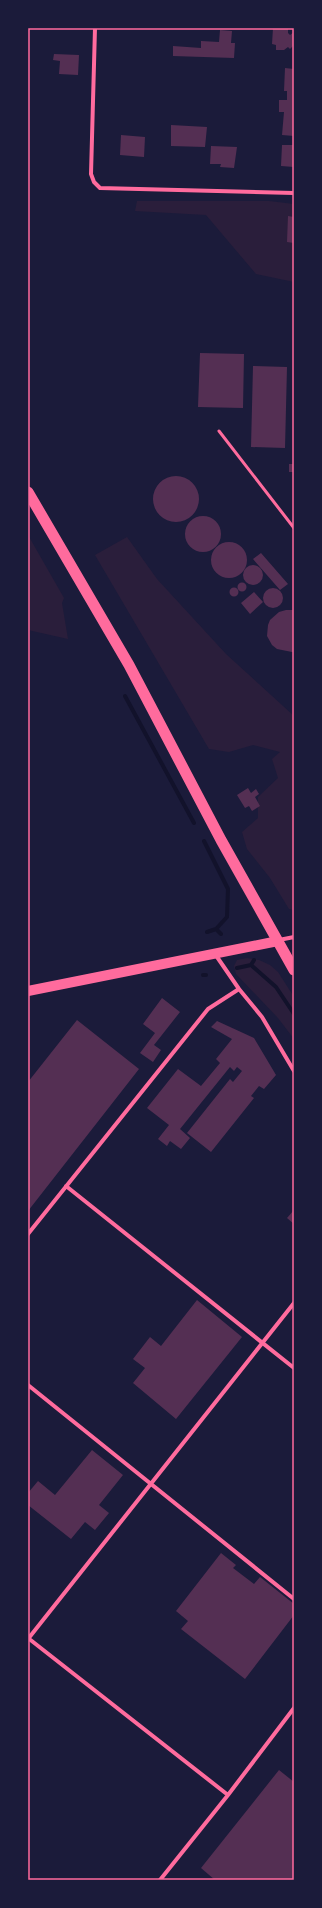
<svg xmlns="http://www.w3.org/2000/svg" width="322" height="1908" viewBox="0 0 322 1908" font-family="'Zilla Slab',serif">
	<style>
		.green { fill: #2a1e3b }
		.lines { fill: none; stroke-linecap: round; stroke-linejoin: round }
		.stream { stroke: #12122b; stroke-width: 4 }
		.building { fill: #542f53 }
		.service { stroke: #ff6b9d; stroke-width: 3 }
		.minor { stroke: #ff6b9d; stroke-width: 4 }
		.primary { stroke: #ff6b9d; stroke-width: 10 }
		.trunk { stroke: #ff6b9d; stroke-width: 11 }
		.neatline { fill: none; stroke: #ff6b9d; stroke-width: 1.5 }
	</style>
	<rect width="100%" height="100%" fill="#1b1b3a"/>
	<path class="green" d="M137 201H269L294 204V282L256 274 206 215 135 211Z
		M28 535 64 598 62 603 68 639 28 630Z
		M127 537 157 579 226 654 294 716V910L289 909 270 878 247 849 242 832 258 818V797L278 778 272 759 280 752 253 745 229 752 209 749 95 555Z
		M247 958 259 960 270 965 278 972 294 997V1039L278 1018 236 974 234 966 237 960Z"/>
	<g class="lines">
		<path class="stream" d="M125 696 194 823
			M204 841 228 889 227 917 216 929
			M207 932 216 929 221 934
			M254 960 251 965 276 987 294 1014
			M237 968 251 965
			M203 975H206"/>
	</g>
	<path class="building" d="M273 28H288V33L290 35 294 32V45L290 49 288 47 284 50H276V45L272 44Z
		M220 30 232 31 231 43H235L234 58 173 56V46L201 48V41L219 42Z
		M54 54 79 55 78 75 59 74 60 61 53 60Z
		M285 68 294 69V136L282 135 284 112H279V100H287V91H284Z
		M171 125 207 127 205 147 171 146Z
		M121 135 145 137 144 157 120 155Z
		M282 145H294V167L281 166Z
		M211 146 237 147 234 168 220 167 221 164H210Z
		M288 216 294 217V243L287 242Z
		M200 353 244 354 243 408 198 407Z
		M253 366 287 367 285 448 251 447Z
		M289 464H294V472H289Z
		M153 499a23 23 0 1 1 46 0a23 23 0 1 1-46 0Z
		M185 534a18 18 0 1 1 36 0a18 18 0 1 1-36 0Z
		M211 560a18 18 0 1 1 36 0a18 18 0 1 1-36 0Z
		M261 553 288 584 280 590 253 559Z
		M243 575a10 10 0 1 1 20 0a10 10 0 1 1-20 0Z
		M237.5 587a4.5 4.5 0 1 1 9 0a4.5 4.5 0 1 1-9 0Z
		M229.5 592a4.5 4.5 0 1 1 9 0a4.5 4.5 0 1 1-9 0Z
		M263 598a10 10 0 1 1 20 0a10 10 0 1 1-20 0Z
		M254 592 263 602 250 614 241 603Z
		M286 610H294V652H292L277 649 272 645 267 636 268 625 270 620 279 612Z
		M248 788 251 793 256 789 259 794 255 797 260 806 252 811 249 806 245 808 237 795Z
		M162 998 180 1012 154 1045 161 1050 153 1062 140 1053 155 1033 143 1024Z
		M77 1020 139 1069 28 1211V1082Z
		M217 1021 254 1038 276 1075 264 1089 259 1086 251 1096 254 1098 211 1152 187 1133 230 1079 233 1082 242 1071 237 1067 234 1071 230 1067 180 1129 190 1138 181 1149 170 1141 167 1146 158 1139 169 1125 147 1108 178 1069 201 1086 220 1063 216 1059 232 1039 211 1027Z
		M294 1210V1224L287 1218Z
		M197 1300 242 1337 176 1419 133 1383 145 1368 133 1359 150 1337 161 1346Z
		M92 1450 123 1475 99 1505 109 1513 95 1530 85 1522 71 1539 28 1505V1493L38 1481 55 1495Z
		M221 1553 236 1565 233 1568 254 1584 260 1577 294 1604V1615L245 1679 181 1629 188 1621 176 1611Z
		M279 1770 294 1782V1880H215L201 1868Z"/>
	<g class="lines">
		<path class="service" d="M219 431 294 528"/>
		<path class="minor" d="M95 28 91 174 94 182 100 188 294 193
			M279 940 294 937
			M215 954 239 989 262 1017 294 1071
			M66 1186 294 1368
			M28 1234 208 1009 239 989
			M28 1385 294 1599
			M28 1638 228 1795
			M28 1639 294 1303
			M160 1880 228 1795 294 1708"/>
		<path class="primary" d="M28 991 278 941"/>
		<path class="trunk" d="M28 492 129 665 221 840 294 970"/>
	</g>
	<rect width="322" height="1908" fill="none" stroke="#1b1b3a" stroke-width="58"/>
	<rect x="29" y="29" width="264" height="1850" class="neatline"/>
</svg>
